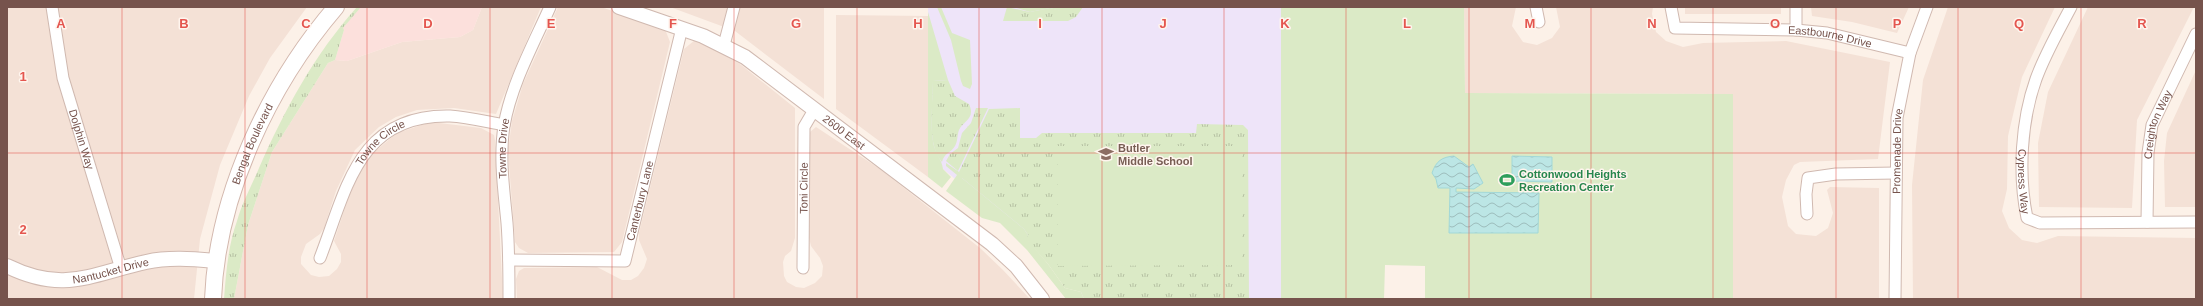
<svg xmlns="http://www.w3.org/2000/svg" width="2203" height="306" viewBox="0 0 2203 306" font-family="Helvetica,sans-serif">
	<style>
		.residential { fill: #f4e1d6 }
		.commercial { fill: #fce0dc }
		.education { fill: #eee4f9 }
		.grass { fill: url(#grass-tufts) }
		.green { fill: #dbeac6 }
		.water { fill: url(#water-waves); stroke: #a2d8d7 }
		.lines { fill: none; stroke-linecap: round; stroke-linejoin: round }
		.minor-casing { stroke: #d0b9b0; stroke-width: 13 }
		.tertiary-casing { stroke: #d0b9b0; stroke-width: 16 }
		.secondary-casing { stroke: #d3b8ae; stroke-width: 18 }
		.minor { stroke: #fff; stroke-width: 11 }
		.tertiary { stroke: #fff; stroke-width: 14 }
		.secondary { stroke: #fff; stroke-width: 16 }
		.grid { fill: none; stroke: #e4564f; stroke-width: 1; stroke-opacity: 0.55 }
		.labels { text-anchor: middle; stroke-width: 3; stroke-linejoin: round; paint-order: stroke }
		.street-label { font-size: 11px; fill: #76534c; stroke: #fff5ee }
		.education-label { font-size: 11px; font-weight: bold; fill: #785e54; stroke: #fff5ee; text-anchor: start }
		.leisure-label { font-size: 11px; font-weight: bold; fill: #27864d; stroke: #fff5ee; text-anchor: start }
		.grid-label { font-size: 13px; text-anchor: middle; font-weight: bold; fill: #e4564f; stroke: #fff5ee; stroke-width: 3; stroke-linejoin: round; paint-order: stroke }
	</style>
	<defs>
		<pattern id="grass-tufts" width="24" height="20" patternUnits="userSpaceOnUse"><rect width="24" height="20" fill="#dbeac6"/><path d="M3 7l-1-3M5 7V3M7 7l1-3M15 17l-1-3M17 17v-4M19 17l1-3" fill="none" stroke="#b6c0a3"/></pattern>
		<pattern id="water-waves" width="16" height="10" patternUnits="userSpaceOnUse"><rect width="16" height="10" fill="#bce6e5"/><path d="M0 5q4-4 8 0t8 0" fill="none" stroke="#9dbdbc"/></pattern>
	</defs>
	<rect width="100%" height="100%" fill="#fcf1e8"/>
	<path class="residential" d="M7 7H307L270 58 249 96 220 165 200 239 194 299H7Z
		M482 7H541L496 114 454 108 417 110 396 117 379 127 355 150 336 191 324 228 320 234 306 244 301 257V264L311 275 319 277 329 276 337 269 341 262V254L334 241 350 193 367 158 397 133 431 122 481 128 494 135 495 140 503 299H234L248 225 272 152 328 63 335 60 347 61 402 42 460 37 473 30Z
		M558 7H601L665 29 670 42 622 242 614 252 528 253 519 248 515 242 508 151 512 121 523 84Z
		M670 7H824V99L735 31Z
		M1464 7H1516L1512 26 1523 42 1537 45 1552 38 1560 27 1556 7H1653L1652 14 1656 32 1666 41 1683 47 1703 43 1786 41 1890 62 1878 159 1800 162 1794 165 1786 180 1782 197 1788 226 1796 234 1816 236 1828 228 1833 213 1827 190 1830 187 1879 188V299H1733L1732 94 1465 93Z
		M1685 7H1781V14H1685Z
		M1811 7H1909L1897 33 1852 22 1812 16Z
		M1948 7H2055L2022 77 2008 136 2007 189 2002 211 2009 228 2022 240 2037 243 2058 236 2196 238V299H1913L1912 185 1923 80Z
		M2088 7H2194L2137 120 2132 208 2039 207 2038 143 2048 92Z
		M836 15 928 16V177L836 109Z
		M695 40 702 42 740 64 795 108V238L791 251 785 256 783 262 784 276 787 282 796 287 804 288 815 283 822 276 823 266 820 258 811 246 809 238 810 132 816 127 880 169 980 248 1003 270 1030 299H517L516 279 519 271 524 268 597 267 622 280H631L638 276 644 268 647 259 639 240V233L684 49Z
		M2196 70V207H2165L2164 161 2167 133Z"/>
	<path class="commercial" d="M361 7H482L473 30 460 37 402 42 347 61 335 60 344 30 342 28Z"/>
	<path class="education" d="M928 7H1281V299H1084L1081 292 1000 216 943 169 931 152 929 142Z"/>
	<path class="grass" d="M357 7H361L343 28 344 30 335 60 328 63 272 152 248 225 234 299H224C226 273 228 246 237 221 242 203 252 185 259 168 285 109 314 55 357 7Z
		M1007 7 1030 12 1050 8 1066 12 1075 7H1083L1076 17 1068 21H1003Z
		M948 80 955 96 969 104C976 119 963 121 959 130 957 135 958 141 955 146 951 153 944 153 942 162 926 145 933 103 933 81Z
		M976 108H988L958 171 946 161 950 154 958 148 962 133 971 123Z
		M1020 108V138H1036L1042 133H1196L1197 124 1243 125 1248 130 1249 299H1084L1081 292 1065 288 1048 264 1026 239 1028 235 1024 229 962 178 959 172 989 109Z"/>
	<path class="green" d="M937 7H941L952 33 970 40 972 84 970 89 963 86 961 81 951 40Z
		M1014 7H1075L1068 12H1063L1050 8 1030 12Z
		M1281 7H1464L1465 93 1733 94V299H1425V266L1385 265 1384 299H1281Z
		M928 12 948 80 933 81C933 101 930 122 933 141 934 152 942 159 943 169L951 177 942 188 928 177Z
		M1058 146H1242V265L1058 266Z
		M946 163 962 174V178L1024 229 1028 235 1027 239 1048 264 1065 288 1081 292 1084 299H1066L1027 250 1000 223 982 218 946 191 957 175 946 166Z"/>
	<path class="water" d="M1454 156 1469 167 1473 164 1483 183 1474 189 1456 188V192L1539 193 1538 233H1449L1450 188H1438L1436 179 1432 173C1436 161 1442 157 1454 156Z
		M1512 156 1552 157V182L1512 181Z"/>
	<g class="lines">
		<g class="minor-casing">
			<g id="minor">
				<path id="s1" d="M52 7 63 78 121 269"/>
				<path d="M1536 7 1539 22"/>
				<path id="s2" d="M1671 7 1675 28 1796 30 1827 33 1910 53"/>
				<path d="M1796 7V30"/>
				<path id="s3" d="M2071 7C2059 30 2045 54 2036 79 2021 121 2018 174 2027 218L2040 223 2196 222"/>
				<path d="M724 45 734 7"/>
				<path d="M1807 214 1806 194 1808 178 1836 174 1896 173"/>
				<path id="s4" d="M2147 222 2148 153 2152 125 2196 34"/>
				<path id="s5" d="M320 258C347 188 358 114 450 116 468 117 487 122 504 125"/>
				<path id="s6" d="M509 260 625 261 682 28"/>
				<path id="s7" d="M803 268 804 127 814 110"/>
				<path id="s8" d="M509 299C509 274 509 248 507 223 504 191 499 158 504 126 511 85 533 45 550 7"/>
				<path id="s9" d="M1895 299 1897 118 1910 53 1927 7"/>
			</g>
		</g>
		<g class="tertiary-casing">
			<g id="tertiary">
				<path id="s10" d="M619 7 703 36 745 57 992 244 1016 266 1042 299"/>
				<path id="s11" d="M7 266C64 294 91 274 146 262 169 257 192 259 216 261"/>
			</g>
		</g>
		<g class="secondary-casing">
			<g id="secondary">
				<path id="s12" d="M213 299C217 195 269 85 336 7"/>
			</g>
		</g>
		<use href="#minor" class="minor"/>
		<use href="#tertiary" class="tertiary"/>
		<use href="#secondary" class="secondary"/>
	</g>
	<path class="grid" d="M122 7V299M245 7V299M367 7V299M490 7V299M612 7V299M734 7V299M857 7V299M979 7V299M1102 7V299M1224 7V299M1346 7V299M1469 7V299M1591 7V299M1713 7V299M1836 7V299M1958 7V299M2081 7V299M7 153H2196"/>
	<defs>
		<g id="school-bare" transform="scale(1.2)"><path d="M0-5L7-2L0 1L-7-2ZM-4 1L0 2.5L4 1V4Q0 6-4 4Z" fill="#8d6e63" stroke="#fff5ee" stroke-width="2.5" paint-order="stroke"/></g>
		<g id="stadium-bare" transform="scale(1.2)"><path d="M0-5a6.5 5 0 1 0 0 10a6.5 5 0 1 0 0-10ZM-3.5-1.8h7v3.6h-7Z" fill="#2e9e5b" stroke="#fff5ee" stroke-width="2.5" paint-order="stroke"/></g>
	</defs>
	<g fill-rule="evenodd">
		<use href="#school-bare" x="1106" y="154"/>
		<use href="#stadium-bare" x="1507" y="180"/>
	</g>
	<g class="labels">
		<g class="street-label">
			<text dy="4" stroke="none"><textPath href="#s2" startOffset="177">Eastbourne Drive</textPath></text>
			<text dy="4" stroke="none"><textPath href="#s4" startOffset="99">Creighton Way</textPath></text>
			<text dy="4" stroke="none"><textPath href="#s10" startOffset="260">2600 East</textPath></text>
			<text dy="4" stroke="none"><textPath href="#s1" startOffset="136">Dolphin Way</textPath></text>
			<text dy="4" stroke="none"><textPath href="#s12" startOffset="161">Bengal Boulevard</textPath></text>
			<text dy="4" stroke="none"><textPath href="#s5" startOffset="133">Towne Circle</textPath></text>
			<text dy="4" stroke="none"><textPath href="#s8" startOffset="151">Towne Drive</textPath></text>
			<text dy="4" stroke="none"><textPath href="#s9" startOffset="148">Promenade Drive</textPath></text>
			<text dy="4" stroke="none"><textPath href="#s3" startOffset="184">Cypress Way</textPath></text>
			<text dy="4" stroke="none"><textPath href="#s7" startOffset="80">Toni Circle</textPath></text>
			<text dy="4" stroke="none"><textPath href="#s6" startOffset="178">Canterbury Lane</textPath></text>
			<text dy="4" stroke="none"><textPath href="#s11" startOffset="107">Nantucket Drive</textPath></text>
		</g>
		<g class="education-label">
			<text x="1118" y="152">Butler<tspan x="1118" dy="13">Middle School</tspan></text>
		</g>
		<g class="leisure-label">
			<text x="1519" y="178">Cottonwood Heights<tspan x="1519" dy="13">Recreation Center</tspan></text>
		</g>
	</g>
	<g class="grid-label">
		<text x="61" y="28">A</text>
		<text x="184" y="28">B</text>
		<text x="306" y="28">C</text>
		<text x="428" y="28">D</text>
		<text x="551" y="28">E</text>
		<text x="673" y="28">F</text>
		<text x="796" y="28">G</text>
		<text x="918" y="28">H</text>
		<text x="1040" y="28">I</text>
		<text x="1163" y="28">J</text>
		<text x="1285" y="28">K</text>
		<text x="1407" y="28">L</text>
		<text x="1530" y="28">M</text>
		<text x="1652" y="28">N</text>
		<text x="1775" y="28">O</text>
		<text x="1897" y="28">P</text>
		<text x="2019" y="28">Q</text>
		<text x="2142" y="28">R</text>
		<text x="23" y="81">1</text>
		<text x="23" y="234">2</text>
	</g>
	<rect width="2203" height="306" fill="none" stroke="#76534c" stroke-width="16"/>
</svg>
